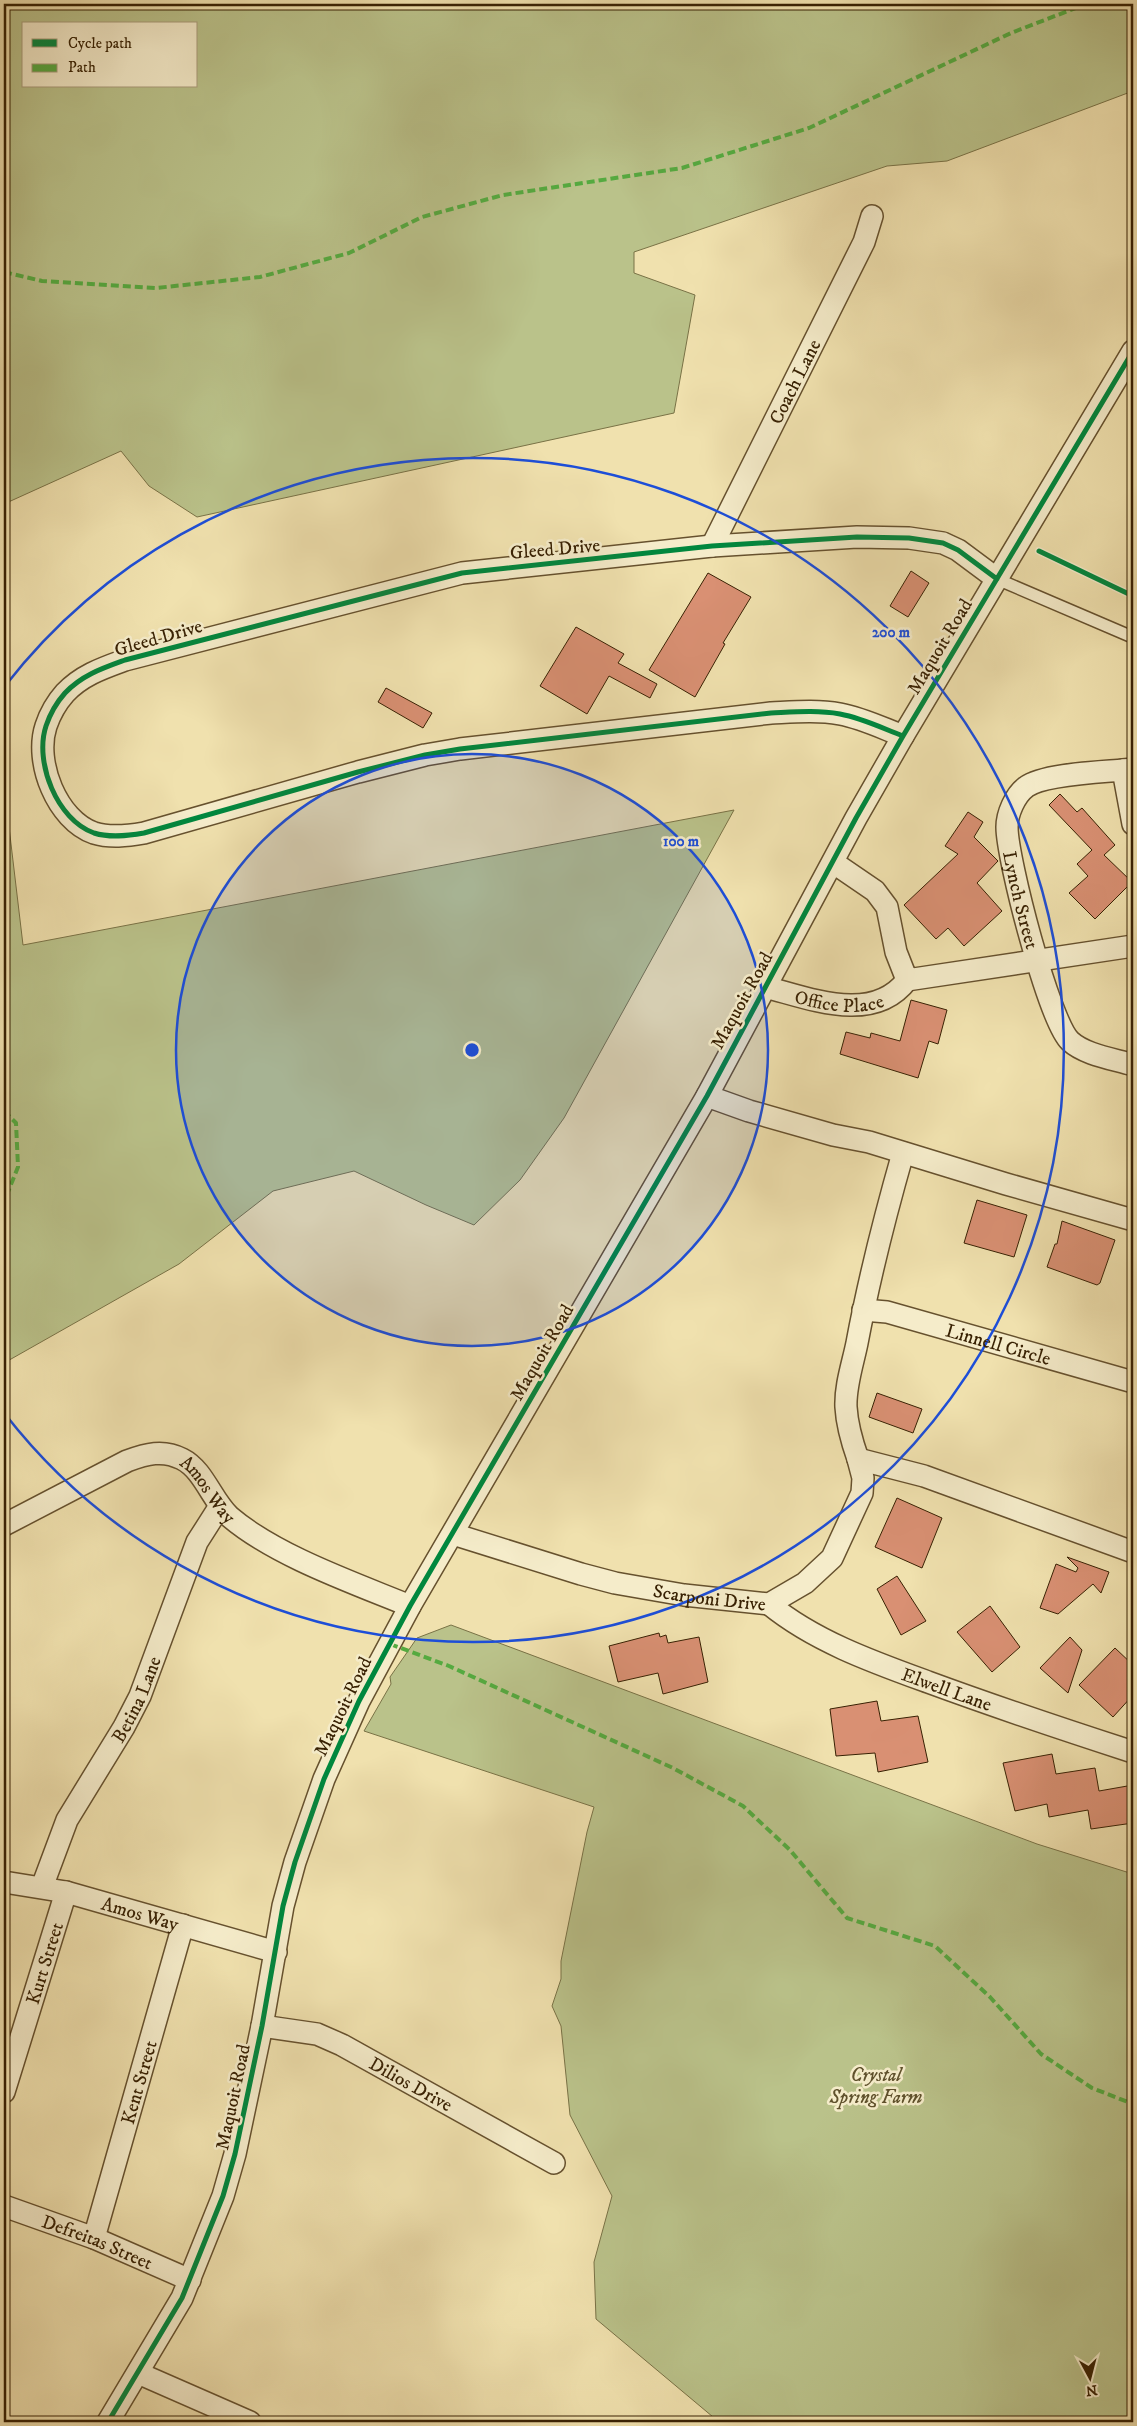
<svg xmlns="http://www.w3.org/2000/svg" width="1137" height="2426" viewBox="0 0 1137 2426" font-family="'IM FELL DW Pica',serif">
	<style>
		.green { fill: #bac28a; stroke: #797246; fill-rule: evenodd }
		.building { fill: #d99073; stroke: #382103 }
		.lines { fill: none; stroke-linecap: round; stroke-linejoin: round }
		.service-casing { stroke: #66512e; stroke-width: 14 }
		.minor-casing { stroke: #66512e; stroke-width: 24 }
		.service { stroke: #f5ecca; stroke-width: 11 }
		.minor { stroke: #f5ecca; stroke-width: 21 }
		.quiet { stroke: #55aa40; stroke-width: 4; stroke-dasharray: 8 4; stroke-linecap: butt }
		.cycleway-casing { stroke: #f5ecca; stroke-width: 8 }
		.cycleway { stroke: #00873e; stroke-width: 5 }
		.ring { fill: none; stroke: #1d4ed8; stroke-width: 2.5 }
		.labels { text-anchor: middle; stroke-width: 5; stroke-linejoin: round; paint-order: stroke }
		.street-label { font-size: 19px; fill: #382103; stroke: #f5ecca }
		.park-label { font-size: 19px; font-style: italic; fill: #5f512c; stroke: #f5ecca }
		.centre { fill: #1d4ed8; stroke: #f5ecca; stroke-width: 2.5 }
		.ring-label { font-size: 15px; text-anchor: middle; font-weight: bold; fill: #1d4ed8; stroke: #f5ecca; stroke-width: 5; stroke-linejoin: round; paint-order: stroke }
	</style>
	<rect width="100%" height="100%" fill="#f0e1ae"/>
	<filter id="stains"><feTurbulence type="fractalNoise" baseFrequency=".004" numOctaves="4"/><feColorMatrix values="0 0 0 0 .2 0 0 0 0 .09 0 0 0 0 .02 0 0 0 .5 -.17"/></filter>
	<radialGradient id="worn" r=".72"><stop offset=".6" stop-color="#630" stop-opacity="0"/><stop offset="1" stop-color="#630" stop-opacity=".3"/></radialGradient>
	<path class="green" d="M4 4H1133V91L947 161 887 166 634 252V273L695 295 674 413 197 517 149 486 121 451 4 504ZM24 24H196V86H24Z
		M4 785 23 945 734 810 564 1118 520 1180 474 1225 426 1205 354 1171 273 1191 179 1264 4 1363Z
		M451 1625 1037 1844 1133 1874V2422H719L596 2319 594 2262 612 2196 570 2115 561 2026 552 2006 561 1979V1961L587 1832 594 1807 364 1731 391 1684 390 1677 417 1638Z"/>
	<path class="building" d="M911 571 929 583 908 617 890 606Z
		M708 573 751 597 723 643 725 644 695 697 649 670Z
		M576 627 624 654 618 663 657 684 650 698 609 676 587 714 540 686Z
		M386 688 432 713 423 728 378 702Z
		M1060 794 1077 812 1082 808 1115 845 1104 855 1132 882 1095 919 1069 893 1088 876 1077 864 1092 850 1049 805Z
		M968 812 983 822 974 837 998 861 977 883 1002 911 964 946 948 928 936 939 904 905 958 854 945 846Z
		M911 1000 947 1010 938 1044 929 1041 918 1078 840 1054 846 1032 870 1038 871 1033 900 1041Z
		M977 1200 1027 1215 1014 1257 964 1243Z
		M1062 1221 1115 1240 1100 1283 1097 1285 1047 1267 1055 1244H1057Z
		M877 1393 922 1409 913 1433 869 1417Z
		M897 1498 942 1518 922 1568 875 1547Z
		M1067 1557 1109 1572 1101 1593 1093 1584 1058 1614 1040 1608 1056 1564 1076 1572 1078 1568Z
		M897 1576 926 1621 901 1635 877 1589Z
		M990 1606 1020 1647 992 1672 957 1632Z
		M659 1633 660 1637 666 1635 668 1643 699 1637 708 1682 663 1694 658 1673 618 1682 609 1646Z
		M1070 1637 1082 1650 1068 1693 1040 1668Z
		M1115 1648 1133 1665V1695L1113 1717 1079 1685Z
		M877 1701 881 1721 918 1716 928 1762 878 1772 875 1753 836 1756 830 1709Z
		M1052 1754 1056 1774 1095 1768 1099 1791 1133 1785V1823L1091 1829 1088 1810 1049 1817 1047 1804 1015 1811 1003 1763Z"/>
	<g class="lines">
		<g class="service-casing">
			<path id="service" d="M997 579 1130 636 1133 635"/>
		</g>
		<g class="minor-casing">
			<g id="minor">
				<path id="s1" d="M712 546 864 242 872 216"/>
				<path d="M903 736C882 728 862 718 840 714 817 710 794 712 771 713L460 749 425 755 358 772 144 833C127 836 110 838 94 833 57 820 34 762 46 726 50 714 57 702 65 693 82 675 103 668 125 660L462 573 712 546 857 537 909 538 943 543 958 550 997 579"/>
				<path d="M1133 769 1123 770 1133 824"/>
				<path id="s2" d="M1123 770C1101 772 1043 774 1026 787 1015 795 1007 814 1007 827 1007 859 1049 1021 1070 1041 1085 1055 1114 1059 1133 1065"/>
				<path d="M834 863 875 891 887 907 896 952 907 980 1133 946"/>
				<path id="s3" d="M765 987C809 998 873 1025 907 980"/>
				<path d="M707 1096 749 1111 833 1135 869 1142 1006 1184 1133 1220"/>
				<path id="s4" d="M863 1310 887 1312 1133 1382"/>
				<path d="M858 1459C852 1442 847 1425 846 1407 845 1386 853 1363 857 1343 869 1279 885 1216 903 1153"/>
				<path id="s5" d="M4 1525 127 1461C146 1454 163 1449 182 1459 204 1470 212 1501 230 1517 276 1556 354 1583 410 1606"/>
				<path id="s6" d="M453 1534 581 1574 615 1583 684 1595 769 1604 805 1583 832 1558 862 1493 863 1478 858 1459 924 1476 1133 1552"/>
				<path id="s7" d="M769 1604C814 1641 873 1662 928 1682 996 1707 1065 1730 1133 1752"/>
				<path id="s8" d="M4 1882 66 1892 276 1952"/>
				<path id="s9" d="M42 1887 67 1820 124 1727 140 1696 197 1542 220 1506"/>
				<path id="s10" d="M262 2026 317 2034 342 2045 554 2163"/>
				<path id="s11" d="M4 2092 66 1892"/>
				<path id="s12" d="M4 2206 94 2238 190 2280"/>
				<path id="s13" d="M94 2238 183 1925"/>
				<path d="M138 2373 250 2422"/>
				<path d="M108 2422 182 2298 223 2196 235 2154 262 2026 283 1906 295 1862 324 1779 359 1701 410 1606 707 1096 856 818 903 736 1133 351"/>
			</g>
		</g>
		<use href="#service" class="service"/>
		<use href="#minor" class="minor"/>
		<path class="quiet" d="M4 272 42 281 156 288 260 277 349 253 422 217 503 195 682 168 809 128 1011 33 1086 4
			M4 1111 16 1123 18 1167 4 1202
			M390 1644 449 1666 673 1768 743 1806 790 1850 847 1918 935 1946 990 1997 1041 2054 1092 2088 1133 2104"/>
		<g class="cycleway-casing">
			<path id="cycleway" d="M1039 551 1133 596
				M903 736C882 728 862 718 840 714 817 710 794 712 771 713L460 749 425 755 358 772 144 833C127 836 110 838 94 833 57 820 34 762 46 726 50 714 57 702 65 693 82 675 103 668 125 660L462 573 712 546 857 537 909 538 943 543 958 550 997 579
				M108 2422 182 2298 223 2196 235 2154 262 2026 283 1906 295 1862 324 1779 359 1701 410 1606 707 1096 856 818 903 736 1133 351"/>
		</g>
		<use href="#cycleway" class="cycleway"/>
	</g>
	<circle cx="472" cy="1050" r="296" fill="#1d4ed8" fill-opacity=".12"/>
	<g class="ring">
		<circle cx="472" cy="1050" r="296"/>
		<path d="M5 686A592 592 0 1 1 5 1414"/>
	</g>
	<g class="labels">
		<g class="street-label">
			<text dy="7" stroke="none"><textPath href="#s1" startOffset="184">Coach Lane</textPath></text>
			<text transform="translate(555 548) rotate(-5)" y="7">Gleed Drive</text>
			<text transform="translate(158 637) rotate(-16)" y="7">Gleed Drive</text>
			<text transform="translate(939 646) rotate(-59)" y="7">Maquoit Road</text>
			<text dy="7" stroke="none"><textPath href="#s2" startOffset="219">Lynch Street</textPath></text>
			<text dy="7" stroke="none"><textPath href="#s3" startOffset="76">Office Place</textPath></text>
			<text transform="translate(741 1000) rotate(-61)" y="7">Maquoit Road</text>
			<text dy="7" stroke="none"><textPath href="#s4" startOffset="140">Linnell Circle</textPath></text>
			<text transform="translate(541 1352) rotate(-60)" y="7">Maquoit Road</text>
			<text dy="7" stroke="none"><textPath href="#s5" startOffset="236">Amos Way</textPath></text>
			<text dy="7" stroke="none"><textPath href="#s6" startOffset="265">Scarponi Drive</textPath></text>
			<text dy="7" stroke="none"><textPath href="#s7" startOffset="198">Elwell Lane</textPath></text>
			<text dy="7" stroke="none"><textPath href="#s9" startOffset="211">Betina Lane</textPath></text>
			<text transform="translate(342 1706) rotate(-64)" y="7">Maquoit Road</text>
			<text dy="7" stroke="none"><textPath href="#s8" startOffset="140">Amos Way</textPath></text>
			<text dy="7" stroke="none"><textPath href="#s11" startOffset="135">Kurt Street</textPath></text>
			<text dy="7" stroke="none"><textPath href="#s13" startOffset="162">Kent Street</textPath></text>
			<text dy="7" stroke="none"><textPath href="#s10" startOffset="162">Dilios Drive</textPath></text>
			<text transform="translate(232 2097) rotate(-78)" y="7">Maquoit Road</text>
			<text dy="7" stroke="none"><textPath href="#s12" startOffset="100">Defreitas Street</textPath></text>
		</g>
		<g class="park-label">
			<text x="876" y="2081">Crystal<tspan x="876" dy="22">Spring Farm</tspan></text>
		</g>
	</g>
	<circle cx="472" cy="1050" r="8" class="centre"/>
	<g class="ring-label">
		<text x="891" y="637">200 m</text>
		<text x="681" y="846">100 m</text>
	</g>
	<rect width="1137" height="2426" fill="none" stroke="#f0e1ae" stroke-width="20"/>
	<rect x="5" y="5" width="1127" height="2416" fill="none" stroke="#382103" stroke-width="2.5"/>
	<rect x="10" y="10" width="1117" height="2406" fill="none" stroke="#382103"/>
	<rect x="22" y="22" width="175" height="65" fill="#f5ecca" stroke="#a99b7a"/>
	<rect x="32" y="39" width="25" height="8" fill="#00873e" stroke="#a99b7a"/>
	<text x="68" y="48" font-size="15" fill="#382103">Cycle path</text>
	<rect x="32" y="64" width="25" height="8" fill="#55aa40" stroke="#a99b7a"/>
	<text x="68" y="72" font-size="15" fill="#382103">Path</text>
	<g transform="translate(1090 2378) rotate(173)" stroke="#f5ecca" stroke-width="4" paint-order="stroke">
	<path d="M0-4L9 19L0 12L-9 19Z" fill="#382103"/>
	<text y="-8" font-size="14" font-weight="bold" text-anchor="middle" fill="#382103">N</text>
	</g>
	<rect width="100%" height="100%" filter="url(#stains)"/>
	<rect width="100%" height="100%" fill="url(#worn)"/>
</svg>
